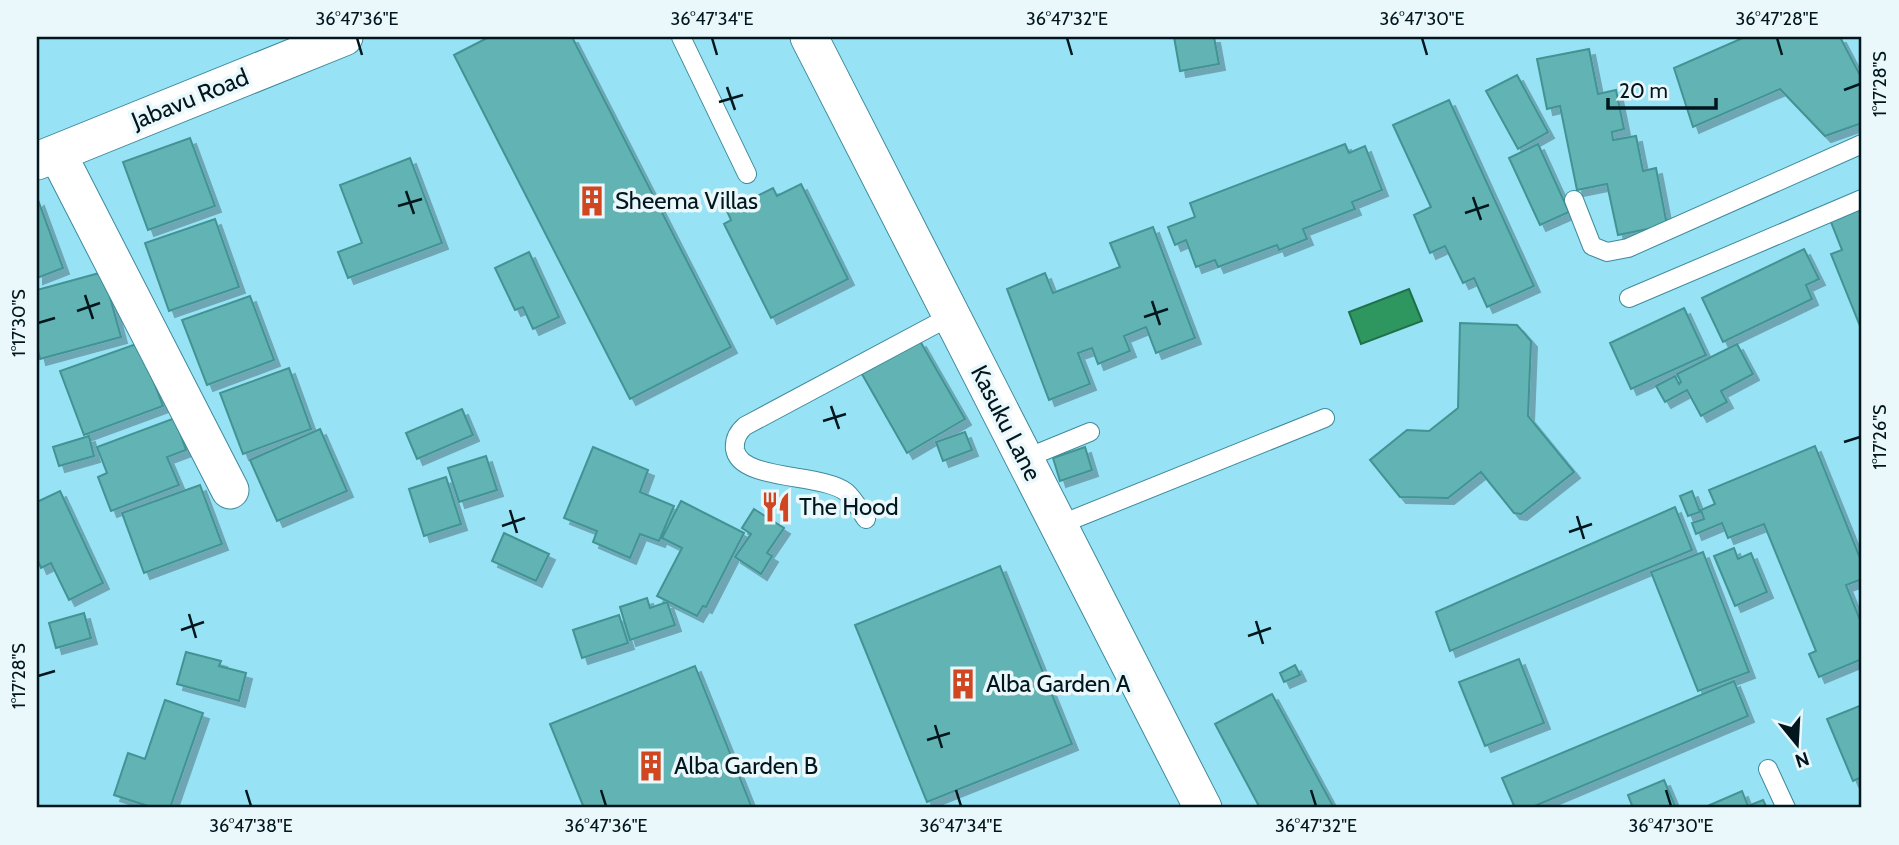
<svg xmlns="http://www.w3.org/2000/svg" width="1899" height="845" viewBox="0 0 1899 845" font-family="Cabin,sans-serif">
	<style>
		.water { fill: #2e975f; stroke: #20714b; stroke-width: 2 }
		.building { fill: #62b3b3; stroke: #429393; stroke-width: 2; filter: url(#shadow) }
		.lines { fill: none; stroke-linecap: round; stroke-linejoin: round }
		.lane-casing { stroke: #3f8a9c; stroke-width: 20 }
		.street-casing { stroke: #3f8a9c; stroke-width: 39 }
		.lane { stroke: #fff; stroke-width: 18 }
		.street { stroke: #fff; stroke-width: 37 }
		.ticks { fill: none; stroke: #01171d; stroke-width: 2.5 }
		.labels { text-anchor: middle; stroke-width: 7; stroke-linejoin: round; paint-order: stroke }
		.street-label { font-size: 24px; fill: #01171d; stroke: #eaf8fc }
		.poi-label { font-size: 24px; fill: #01171d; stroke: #eaf8fc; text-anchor: start }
		.neatline { fill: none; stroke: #01171d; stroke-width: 2.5 }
		.ticks-label { font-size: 18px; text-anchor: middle; fill: #01171d }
	</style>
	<defs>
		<filter id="shadow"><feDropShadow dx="6" dy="6" stdDeviation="0" flood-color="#0004"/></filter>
	</defs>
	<rect width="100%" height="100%" fill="#97e2f5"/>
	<path class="water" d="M1409 289 1422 321 1361 344 1349 312Z"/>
	<path class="building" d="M489 37H572L731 347 630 399 454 55Z
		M1174 37H1214L1219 64 1180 71Z
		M1745 37H1840L1862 79V123L1825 136 1780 89 1693 127 1674 68Z
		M1589 49 1598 94 1616 90 1624 129 1612 132 1613 140 1636 136 1643 171 1656 168 1667 225 1618 235 1607 184 1577 190 1560 106 1547 109 1537 59Z
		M1517 75 1548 132 1518 149 1486 91Z
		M1449 100 1534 286 1487 307 1474 278 1463 283 1445 246 1430 253 1414 215 1431 207 1393 125Z
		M190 138 215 206 148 230 123 162Z
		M1345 144 1349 153 1365 146 1382 190 1352 202 1355 209 1303 229 1307 239 1279 250 1277 245 1218 267 1215 260 1196 267 1186 240 1175 245 1168 227 1195 217 1190 203Z
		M1538 144 1569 212 1540 225 1509 158Z
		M410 158 442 243 348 278 338 252 362 243 340 185Z
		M801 184 848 279 771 318 724 224 731 220 727 211 773 188 777 196Z
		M38 200 63 268 37 278V201Z
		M1862 204V331L1831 254 1842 250 1829 217Z
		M215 219 239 287 169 311 145 243Z
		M1153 227 1195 338 1156 353 1146 327 1124 336 1130 351 1098 364 1092 348 1078 353 1090 384 1049 400 1007 289 1045 273 1053 293 1120 267 1110 243Z
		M1804 249 1819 279 1806 285 1812 299 1723 342 1702 298Z
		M529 252 559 317 533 329 523 307 515 310 495 268Z
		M103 272 121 337 40 359 37 346V290Z
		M250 296 274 360 207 385 182 320Z
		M1684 308 1706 355 1631 389 1610 343Z
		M1460 323 1517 325 1531 341 1528 416 1574 472 1521 514 1514 513 1481 472 1448 498 1400 497 1370 460 1407 430 1429 431 1458 408Z
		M920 341 965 419 907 453 862 374Z
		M139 343 163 406 84 435 60 371Z
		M1737 344 1753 374 1721 391 1727 402 1701 416 1687 390 1665 402 1656 386 1675 376 1679 384 1681 382 1677 374Z
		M289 368 311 429 243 454 220 393Z
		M462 409 473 435 417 459 406 433Z
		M175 418 186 450 167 457 179 485 111 511 98 477 107 473 97 447Z
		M320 429 347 491 277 521 250 460Z
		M965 432 972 450 943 461 936 442Z
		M89 436 94 456 59 466 53 447Z
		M1815 446 1862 563V579L1846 585 1862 625V659L1819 677 1809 654 1816 651 1764 524 1728 538 1722 523 1696 534 1692 523 1704 519 1701 510 1715 504 1709 490Z
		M593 447 648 470 640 492 674 506 659 541 640 534 630 558 593 542 597 531 564 518Z
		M1085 447 1092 470 1060 481 1053 458Z
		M486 456 497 490 459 502 448 468Z
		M446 477 461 524 424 536 409 489Z
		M200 485 222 544 144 573 122 513Z
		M60 491 103 583 69 600 51 563 41 568 37 559V502Z
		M1692 491 1700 512 1688 516 1680 496Z
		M681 501 744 533 706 607 703 606 697 616 657 596 682 548 662 538Z
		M1675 507 1692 550 1450 651 1436 612Z
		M754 509 784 528 767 553 772 556 761 574 735 557 751 534 742 528Z
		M504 533 549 554 536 581 492 561Z
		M1734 548 1738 559 1751 553 1767 592 1735 606 1714 556Z
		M1703 552 1749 672 1698 691 1651 572Z
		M1000 566 1072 744 927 802 855 625Z
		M647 598 650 608 667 602 675 625 630 640 620 607Z
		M84 613 91 638 56 648 49 623Z
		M619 615 628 643 582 658 573 630Z
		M186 652 221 661 219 666 246 673 239 701 177 684Z
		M1519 659 1544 723 1485 746 1459 682Z
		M1295 665 1300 675 1284 682 1280 673Z
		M695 666 752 808H584L550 724Z
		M1734 681 1748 716 1530 808H1515L1502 778Z
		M1272 694 1333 806 1329 808H1260L1215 724Z
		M165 700 203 713 170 808H154L114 795 128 753 145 759Z
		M1862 705V777L1853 781 1827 719Z
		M1664 780 1676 808H1633L1628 795Z
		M1742 791 1748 806 1763 800 1767 808H1703Z"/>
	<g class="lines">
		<g class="lane-casing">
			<path id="lane" d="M681 37 747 174
				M1574 200 1592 246 1607 252 1628 248 1862 144
				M1629 298 1862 199
				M1024 459 1090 432
				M866 519C860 510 854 499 846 492 822 473 739 481 735 449 734 439 738 432 745 426L951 316
				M1059 525 1325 418
				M1768 769 1786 808"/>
		</g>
		<g class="street-casing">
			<path id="street" d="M809 37 1203 808
				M57 153 230 490
				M37 161 344 37"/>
		</g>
		<use href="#lane" class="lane"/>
		<use href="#street" class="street"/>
	</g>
	<path class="ticks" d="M357 38 362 55M712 38 717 55M1067 38 1072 55M1422 38 1427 55M1777 38 1782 55M727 87 735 110M1844 90 1860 84M719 102 743 95M406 191 414 214M1473 197 1481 220M398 206 422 199M1465 213 1489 205M85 295 93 319M1152 301 1160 325M77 311 100 303M1144 317 1168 309M38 323 55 318M831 406 839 429M823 421 846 414M1844 442 1860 437M510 510 517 533M1577 516 1584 539M502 526 525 518M1569 532 1592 524M189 614 196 638M1256 621 1263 644M181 630 204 622M1248 636 1271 628M38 676 55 671M935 725 942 748M927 740 950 733M246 790 251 806M601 790 606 806M956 790 961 806M1311 790 1316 806M1666 790 1671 806"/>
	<defs>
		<g id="building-bare" transform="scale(2.415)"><path d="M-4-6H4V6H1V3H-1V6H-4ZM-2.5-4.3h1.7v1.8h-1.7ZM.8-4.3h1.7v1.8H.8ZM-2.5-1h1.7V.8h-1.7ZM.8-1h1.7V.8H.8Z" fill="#cf4621" stroke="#eaf8fc" stroke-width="2.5" paint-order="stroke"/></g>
		<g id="restaurant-bare" transform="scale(2.415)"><path d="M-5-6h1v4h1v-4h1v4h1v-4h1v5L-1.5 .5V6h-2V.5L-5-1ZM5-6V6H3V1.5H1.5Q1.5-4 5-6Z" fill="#cf4621" stroke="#eaf8fc" stroke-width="2.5" paint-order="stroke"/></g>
	</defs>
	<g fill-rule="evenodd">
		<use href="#building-bare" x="592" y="201"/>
		<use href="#restaurant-bare" x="776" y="507"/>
		<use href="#building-bare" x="963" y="684"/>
		<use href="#building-bare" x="651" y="766"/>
	</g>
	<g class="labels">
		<g class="street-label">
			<text transform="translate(190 99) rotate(-22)" y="8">Jabavu Road</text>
			<text transform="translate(1006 423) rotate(63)" y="8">Kasuku Lane</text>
		</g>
		<g class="poi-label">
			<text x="615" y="209">Sheema Villas</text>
			<text x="799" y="515">The Hood</text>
			<text x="986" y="692">Alba Garden A</text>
			<text x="674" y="774">Alba Garden B</text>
		</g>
	</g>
	<rect width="1899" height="845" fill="none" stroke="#eaf8fc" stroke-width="77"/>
	<g transform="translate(1797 744) rotate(162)" stroke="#eaf8fc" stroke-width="5" paint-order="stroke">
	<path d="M0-5L12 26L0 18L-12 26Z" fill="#01171d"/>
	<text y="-10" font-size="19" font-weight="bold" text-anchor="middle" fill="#01171d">N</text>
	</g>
	<path d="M1608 98v10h108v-10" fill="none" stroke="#01171d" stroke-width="3.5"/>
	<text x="1619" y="98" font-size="21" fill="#01171d" stroke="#eaf8fc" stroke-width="5" paint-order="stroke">20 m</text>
	<rect x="38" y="38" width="1822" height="768" class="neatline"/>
	<g class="ticks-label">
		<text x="357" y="25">36°47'36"E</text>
		<text x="712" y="25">36°47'34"E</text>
		<text x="1067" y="25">36°47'32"E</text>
		<text x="1422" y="25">36°47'30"E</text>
		<text x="1777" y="25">36°47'28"E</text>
		<text transform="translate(1880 84) rotate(-90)" y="6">1°17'28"S</text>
		<text transform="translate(19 323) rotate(-90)" y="6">1°17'30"S</text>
		<text transform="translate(1880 437) rotate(-90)" y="6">1°17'26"S</text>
		<text transform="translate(19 676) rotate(-90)" y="6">1°17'28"S</text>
		<text x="251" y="832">36°47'38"E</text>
		<text x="606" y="832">36°47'36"E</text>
		<text x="961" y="832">36°47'34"E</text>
		<text x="1316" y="832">36°47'32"E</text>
		<text x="1671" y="832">36°47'30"E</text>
	</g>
</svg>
